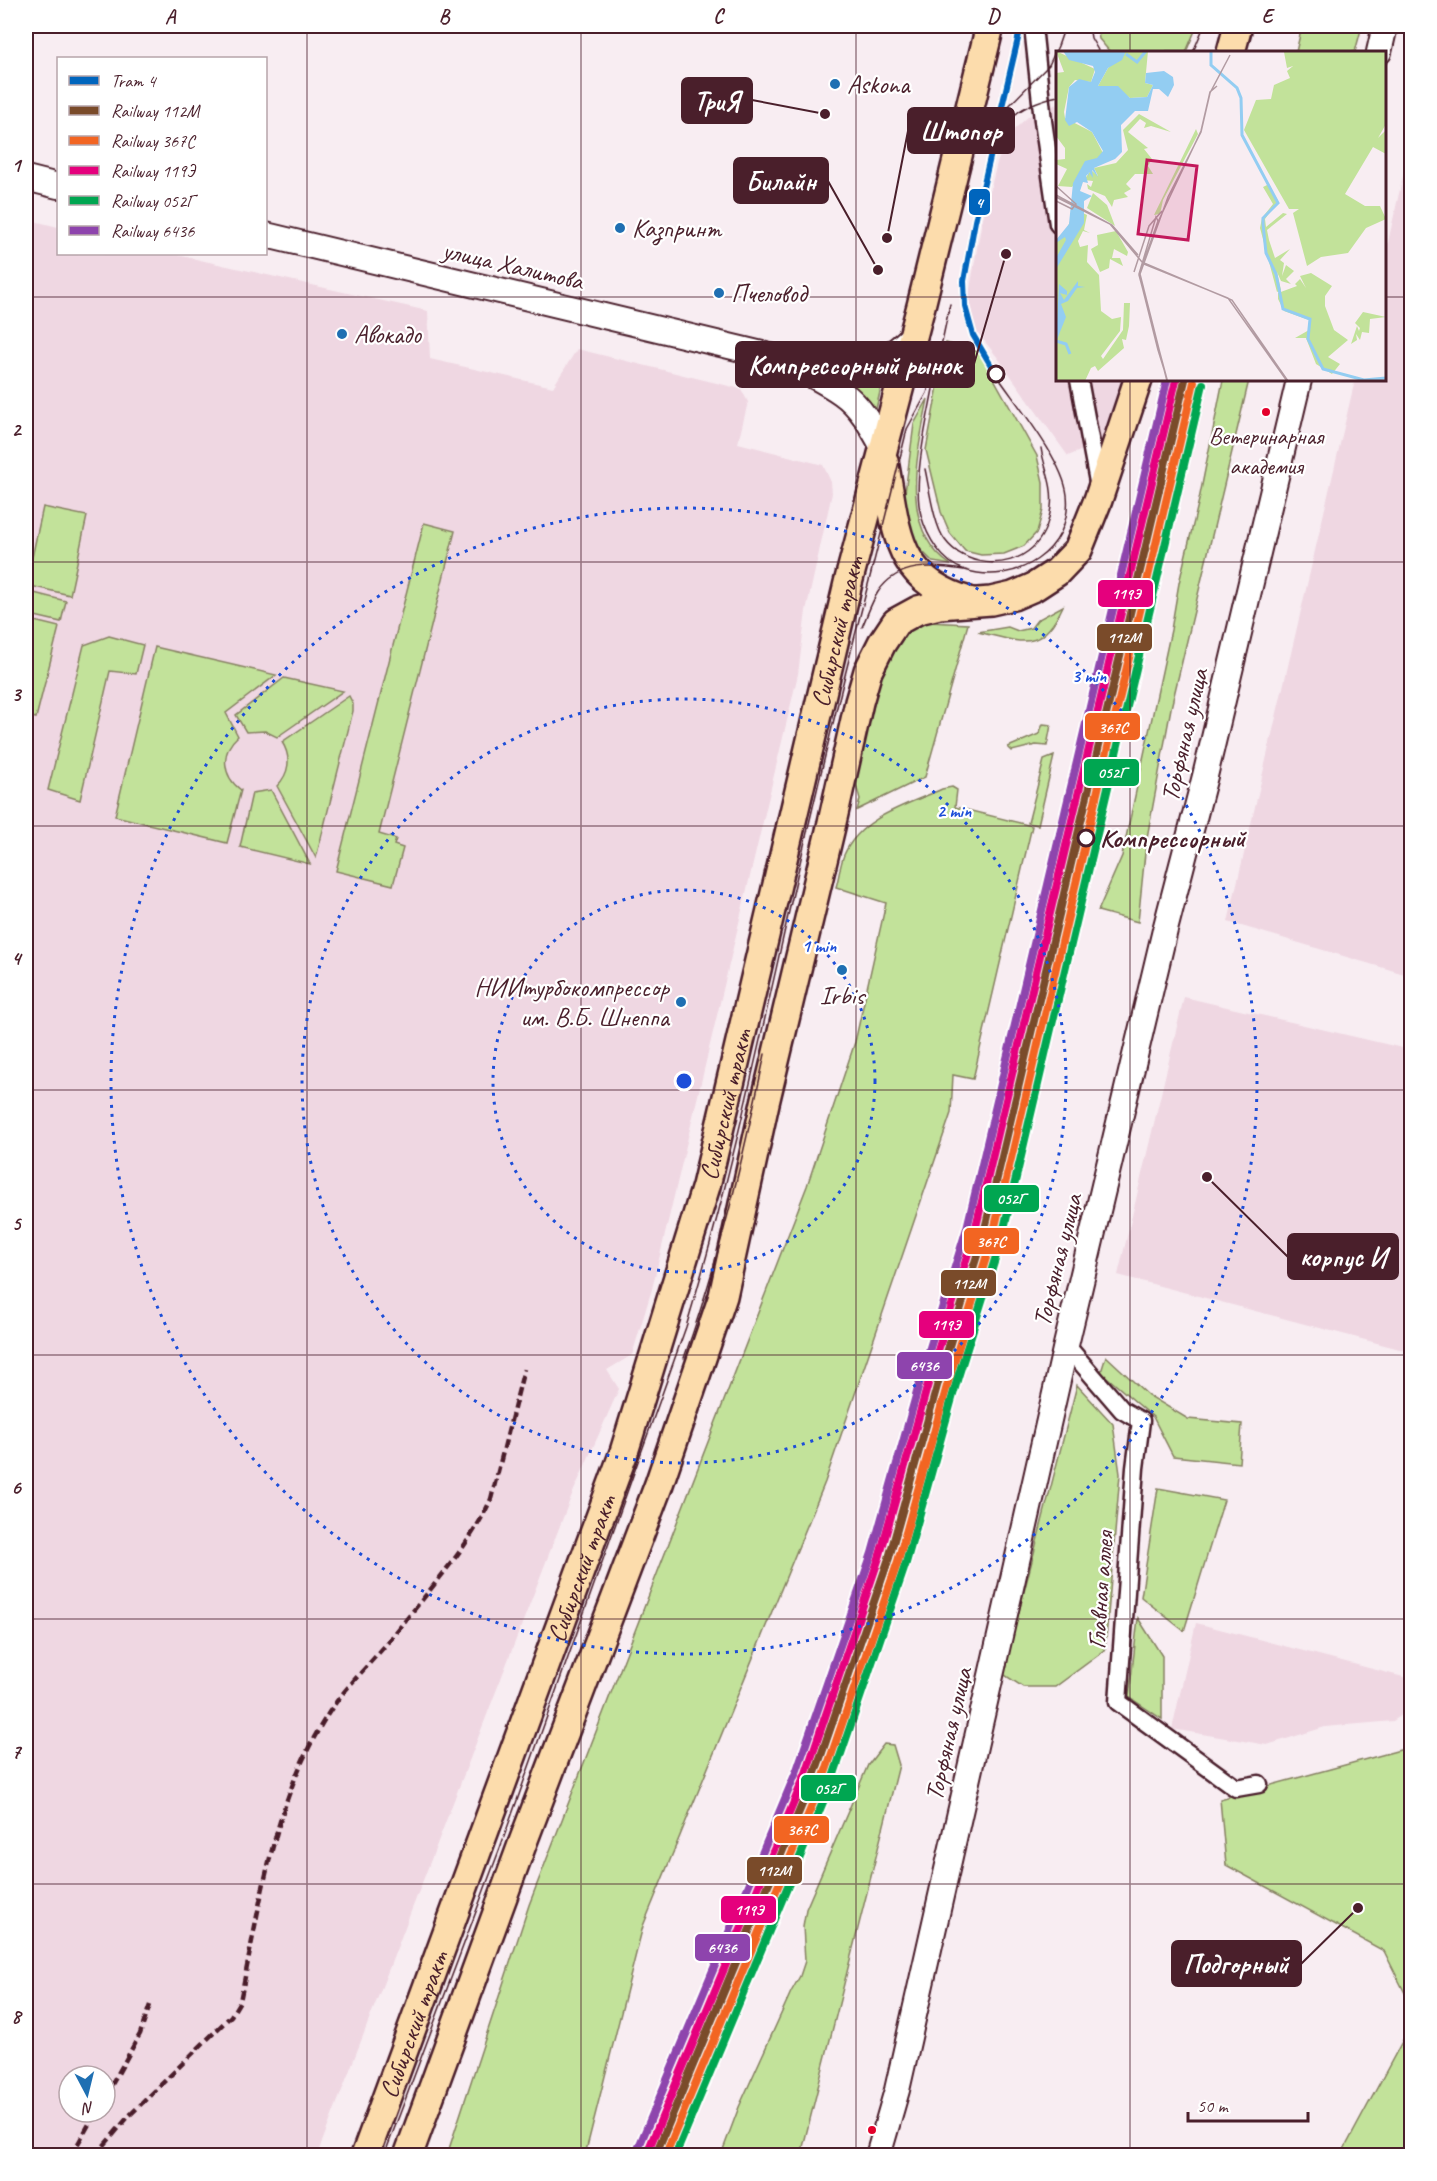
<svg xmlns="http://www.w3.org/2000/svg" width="1437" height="2181" viewBox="0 0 1437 2181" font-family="Caveat,sans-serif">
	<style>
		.built { fill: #efd7e2; fill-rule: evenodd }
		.green { fill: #c2e29a; stroke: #868062; stroke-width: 1.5 }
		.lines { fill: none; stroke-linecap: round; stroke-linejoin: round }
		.street-casing { stroke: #4a1f2b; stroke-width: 21 }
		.secondary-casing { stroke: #4a1f2b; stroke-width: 28 }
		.primary-casing { stroke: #4a1f2b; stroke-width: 32 }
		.street { stroke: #fff; stroke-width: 16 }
		.secondary { stroke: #fff; stroke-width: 24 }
		.primary { stroke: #fcdcac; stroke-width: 27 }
		.tram { stroke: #4a1f2b; stroke-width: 1.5 }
		.rail { stroke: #4a1f2b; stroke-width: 4.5; stroke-dasharray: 9 4.5; stroke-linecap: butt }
		.rail-1-casing { stroke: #fff; stroke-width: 12 }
		.rail-2-casing { stroke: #fff; stroke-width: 12 }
		.rail-3-casing { stroke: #fff; stroke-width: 12 }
		.rail-4-casing { stroke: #fff; stroke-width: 12 }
		.rail-5-casing { stroke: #fff; stroke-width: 12 }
		.rail-1 { stroke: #7a4b2a; stroke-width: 8 }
		.rail-2 { stroke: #f26522; stroke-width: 8 }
		.rail-3 { stroke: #e5007d; stroke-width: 8 }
		.rail-4 { stroke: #00a651; stroke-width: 8 }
		.rail-5 { stroke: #8e44ad; stroke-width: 8 }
		.tram-1-casing { stroke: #fff; stroke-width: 10 }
		.tram-1 { stroke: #0065bd; stroke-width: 6 }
		.grid { fill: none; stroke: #4a1f2b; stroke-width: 1.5; stroke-opacity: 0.55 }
		.ring { fill: none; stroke: #1d4ed8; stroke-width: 3; stroke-dasharray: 3 6 }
		.poi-dot { fill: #1f6fb2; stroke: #fff; stroke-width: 2 }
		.stop-dot { fill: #fff; stroke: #4a1f2b; stroke-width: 3 }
		.bus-dot { fill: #e4002b; stroke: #fff; stroke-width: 2 }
		.labels { text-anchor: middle; stroke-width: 4.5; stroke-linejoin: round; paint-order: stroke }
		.bus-label { font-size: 24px; fill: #4a1f2b; stroke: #fff }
		.poi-label { font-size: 26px; fill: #4a1f2b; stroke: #fff; text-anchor: start }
		.street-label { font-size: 26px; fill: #4a1f2b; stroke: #fff }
		.stop-label { font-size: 26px; font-weight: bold; fill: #4a1f2b; stroke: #fff; text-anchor: start }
		.inset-river { fill: none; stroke: #93cdf2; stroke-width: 3 }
		.inset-road { fill: none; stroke: #b29ba2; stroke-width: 1.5 }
		.view { fill: #c2185b; fill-opacity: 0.15; stroke: #c2185b; stroke-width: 3 }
		.inset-edge { fill: none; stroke: #4a1f2b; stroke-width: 3 }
		.centre { fill: #1d4ed8; stroke: #fff; stroke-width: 3 }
		.ring-label { font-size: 18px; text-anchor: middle; font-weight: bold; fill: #1d4ed8; stroke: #fff; stroke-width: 4.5; stroke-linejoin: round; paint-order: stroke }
		.leader { fill: none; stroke: #4a1f2b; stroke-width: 2 }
		.callout-dot { fill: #4a1f2b; stroke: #fff; stroke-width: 2 }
		.callout { fill: #4a1f2b; stroke: #4a1f2b; stroke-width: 2 }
		.callout-label { font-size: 27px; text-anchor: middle; font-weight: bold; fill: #fff }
		.line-badge { stroke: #fff; stroke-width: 2 }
		.badge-label { font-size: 16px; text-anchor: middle; font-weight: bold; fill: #fff }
		.neatline { fill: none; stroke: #4a1f2b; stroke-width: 2 }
		.grid-label { font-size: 20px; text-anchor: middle; font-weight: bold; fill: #4a1f2b }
	</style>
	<rect width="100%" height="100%" fill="#f8edf2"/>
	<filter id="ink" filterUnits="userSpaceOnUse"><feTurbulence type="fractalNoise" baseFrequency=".0167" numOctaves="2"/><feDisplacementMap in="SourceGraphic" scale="12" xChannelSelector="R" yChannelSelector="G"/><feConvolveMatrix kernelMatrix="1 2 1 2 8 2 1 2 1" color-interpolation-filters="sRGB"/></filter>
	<g filter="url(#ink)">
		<path class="built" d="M1057 104 1058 380H1126L1109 439 1068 456 998 358 974 328 969 295 981 226 997 163 1009 134 1029 116Z
			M1411 141V976L1228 922 1355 380H1384L1385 255Z
			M26 219 58 227V254H173L428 311 430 359 553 387 577 349 741 389 748 402 738 443 823 465 831 482 832 493 806 611 798 674 652 1289 632 1355 607 1370 619 1389 571 1497 317 2155 26 2156ZM69 2076H105V2112H69Z
			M1184 997 1411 1050V1352L1118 1275Z
			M1196 1623 1411 1679V1709L1393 1721 1325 1727 1267 1745 1172 1729Z"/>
		<path class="green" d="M1097 26H1197L1186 52H1110L1099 39Z
			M1302 26H1362L1355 52H1296Z
			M946 343 979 352 1037 456 1043 482V510L1037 532 1024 546 1004 554 981 555 965 551 950 533 941 512 926 450Z
			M831 369 864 376 882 373 884 375 876 409H873C859 388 847 385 831 369Z
			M1223 380H1249L1171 708 1146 843 1138 922 1098 911 1122 856 1171 630 1179 583 1199 500Z
			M928 399C918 451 897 529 951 565L933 562 920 549 906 524 905 493 914 424Z
			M43 507 87 516 70 595 26 585Z
			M424 523 455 531 379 834 396 839 394 845 403 848 393 885 336 871Z
			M26 591 66 601 61 622 26 614Z
			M1063 606C1041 654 1022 642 978 632L1008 627 1018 631 1031 628 1037 620Z
			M26 619 59 627 36 718 26 716Z
			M928 622 968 624 925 777 857 810 860 799 855 782 884 663 900 636 911 627Z
			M109 636 143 645 136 674 110 671 80 800 48 790 84 645Z
			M155 647 276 675 226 713 238 736C220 752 222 776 241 790L227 843 115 816Z
			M284 678 343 691 277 737 265 731 246 732 236 715Z
			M349 696 353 704V711L316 858 277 786C289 774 292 758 282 742Z
			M1043 724 1051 725 1047 746 1036 745 1012 751 1008 747 1039 734Z
			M1054 756 1038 825 1028 823 1044 760Z
			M952 787 957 790 955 807 1032 826 973 1079 953 1075 951 1113 825 1482 643 1926 585 2155H447L529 1905 807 1186 855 1042 886 903 836 887C839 877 840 865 844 855 860 817 907 805 942 789Z
			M271 790 310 864 240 847 252 793Z
			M1106 1356 1148 1395 1188 1419 1242 1424 1239 1463 1173 1456 1153 1417 1101 1372Z
			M1077 1385 1113 1424 1120 1474 1105 1650 1055 1687H1023L1003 1674Z
			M1158 1488 1224 1500 1184 1631 1141 1597Z
			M1138 1618 1162 1656V1719L1129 1697Z
			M884 1744 893 1745 899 1765 801 2155H721L739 2107 791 1992 800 1976 805 1961 803 1926 806 1909 868 1765Z
			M1411 1747V2005L1384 1951 1226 1865 1220 1799Z
			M1411 2025V2155H1341Z"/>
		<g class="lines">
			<g class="street-casing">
				<path id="street" d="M1033 26 1043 121 1058 224
					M1079 380 1099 487
					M1066 1345 1122 1410 1141 1421 1135 1468 1118 1702 1236 1788 1259 1784"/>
			</g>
			<g class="secondary-casing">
				<path id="secondary" d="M1379 52 1385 26
					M26 178 58 186
					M266 235 783 359C818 363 862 375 894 352 900 348 906 342 912 337
					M792 364C809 374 827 382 842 393 862 407 873 429 884 449
					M878 2156 897 2090 1066 1345 1165 930 1205 776 1299 380"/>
			</g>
			<g class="primary-casing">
				<g id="primary">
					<path d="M1231 52 1238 26"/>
					<path d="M884 461C897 527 893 580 969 601"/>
					<path id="s1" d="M365 2156 624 1452 706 1186 848 583 921 306 990 26"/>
					<path d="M408 2156 523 1842 659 1484 723 1296 765 1103 831 827 859 702 868 671 882 643 896 622 918 610 939 605 991 601 1013 596 1034 587 1057 572 1078 550 1098 500 1138 380"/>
				</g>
			</g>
			<use href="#street" class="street"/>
			<use href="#secondary" class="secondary"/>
			<use href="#primary" class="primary"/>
			<path class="tram" d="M1089 26 1091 38 1099 52
				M1193 52 1204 26
				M985 137 999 116 1049 65 1058 46 1065 26
				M991 149C996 141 1000 130 1006 123 1019 108 1039 100 1058 96
				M937 365 950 304
				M933 389C927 421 912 484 921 515 927 537 942 563 965 570 1015 586 1073 551 1067 495 1063 460 1017 405 996 374
				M925 469C929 487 934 526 945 540 964 566 1007 571 1032 548 1043 538 1049 522 1051 507 1054 485 1044 468 1041 448
				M862 627C867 616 871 603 878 592 898 562 933 565 964 570
				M684 1358C720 1259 743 1157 765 1054
				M384 2156 500 1848 686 1327C740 1150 774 969 817 790 845 669 878 550 907 429L927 393 939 358"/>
			<path class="rail" d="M105 2097 140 2034 150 2005
				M71 2156 96 2112
				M95 2156 129 2116 231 2016 240 2001C261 1902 274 1793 332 1708 345 1689 361 1673 376 1656 392 1638 407 1618 422 1600 448 1567 474 1537 491 1499L524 1369"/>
			<g class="rail-1-casing">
				<path id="rail-1" d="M655 2156 814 1776 889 1558 941 1372 984 1233 1185 380"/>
			</g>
			<g class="rail-2-casing">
				<path id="rail-2" d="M665 2156 823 1779 898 1561 950 1375 993 1235 1194 382"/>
			</g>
			<g class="rail-3-casing">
				<path id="rail-3" d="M647 2153 806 1773 880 1555 932 1370 975 1231 1176 380"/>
			</g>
			<g class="rail-4-casing">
				<path id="rail-4" d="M675 2156 831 1783 906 1563 958 1377 1002 1237 1203 384"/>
			</g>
			<g class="rail-5-casing">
				<path id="rail-5" d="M638 2149 797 1770 872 1553 924 1367 967 1228 1167 380"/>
			</g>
			<use href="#rail-1" class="rail-1"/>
			<use href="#rail-2" class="rail-2"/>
			<use href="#rail-3" class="rail-3"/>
			<use href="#rail-4" class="rail-4"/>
			<use href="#rail-5" class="rail-5"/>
			<g class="tram-1-casing">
				<path id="tram-1" d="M996 374 973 335 965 306 964 281 975 221 1021 26"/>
			</g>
			<use href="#tram-1" class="tram-1"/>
		</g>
	</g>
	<path class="grid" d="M307 26V2156M581 26V2156M856 26V2156M1130 26V52M26 297H1058M1384 297H1412M1130 380V2156M26 562H1412M26 826H1412M26 1090H1412M26 1355H1412M26 1619H1412M26 1884H1412"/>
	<g class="ring">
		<circle cx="684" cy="1081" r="191"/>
		<circle cx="684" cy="1081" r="382"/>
		<circle cx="684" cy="1081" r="573"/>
	</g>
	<g class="poi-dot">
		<circle cx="835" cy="84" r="6"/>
		<circle cx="620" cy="228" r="6"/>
		<circle cx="719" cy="293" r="6"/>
		<circle cx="342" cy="334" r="6"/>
		<circle cx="842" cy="970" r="6"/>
		<circle cx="681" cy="1002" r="6"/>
	</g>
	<g class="stop-dot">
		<circle cx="996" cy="374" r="8"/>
		<circle cx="1086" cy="838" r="8"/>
	</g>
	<g class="bus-dot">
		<circle cx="1266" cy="412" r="5"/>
		<circle cx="872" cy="2130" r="5"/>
	</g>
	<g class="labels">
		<g class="bus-label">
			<text x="1266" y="444">Ветеринарная<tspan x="1266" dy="30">академия</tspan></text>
		</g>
		<g class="poi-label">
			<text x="847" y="93">Askona</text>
			<text x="632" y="237">Казпринт</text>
			<text x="731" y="302">Пчеловод</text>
			<text x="354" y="343">Авокадо</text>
			<text x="669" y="996" text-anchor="end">НИИтурбокомпрессор<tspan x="669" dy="30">им. В.Б. Шнеппа</tspan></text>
			<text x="842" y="1004" text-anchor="middle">Irbis</text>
		</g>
		<g class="street-label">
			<text transform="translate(513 265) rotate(13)" y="9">улица Халитова</text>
			<text dy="9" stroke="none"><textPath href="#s1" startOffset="1598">Сибирский тракт</textPath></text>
			<text transform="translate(1184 735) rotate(-77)" y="9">Торфяная улица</text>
			<text dy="9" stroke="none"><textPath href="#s1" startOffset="1112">Сибирский тракт</textPath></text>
			<text transform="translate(1057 1260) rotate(-76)" y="9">Торфяная улица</text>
			<text dy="9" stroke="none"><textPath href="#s1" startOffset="626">Сибирский тракт</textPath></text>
			<text transform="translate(1100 1590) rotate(-86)" y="9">Главная аллея</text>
			<text transform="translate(948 1734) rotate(-77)" y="9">Торфяная улица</text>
			<text dy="9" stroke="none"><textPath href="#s1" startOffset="140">Сибирский тракт</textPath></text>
		</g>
		<g class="stop-label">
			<text x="1100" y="847">Компрессорный</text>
		</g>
	</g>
	<g transform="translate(1056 51)">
		<rect width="330" height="330" fill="#f8edf2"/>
		<path d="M0 0 39 18 35 31 19 29 13 36 8 61 9 67 36 81 47 102 16 136 2 135 11 118 0 113V109L9 108V97L0 85V22L8 21ZM70 0H92L89 32 97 34 91 46 74 47 58 35H42L52 17ZM214 0H330V73L322 87 330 79V103L317 96 289 143 309 155H324L330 168 310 177 292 202 265 206 251 215 237 162 243 158H233L188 79 200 49 215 48 218 34 234 27 231 20 237 15 231 17 228 1ZM83 63 115 81 95 75 88 77 90 72 84 68 72 81 92 97 88 98 96 108 92 115 97 123H79L70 133 75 138 68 142 72 146 58 149 56 156 49 145 32 138 31 133 35 136 37 130 28 129 35 119 42 125 38 117 60 112 72 99 67 79ZM140 78 142 83 107 149 104 163 98 164ZM213 133 222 150 209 168 210 176 227 162 231 163 211 179 213 189 219 207 234 198 224 209 228 212 226 225 230 214 238 220 230 228 235 233 225 230 221 221 225 239 221 241 204 177 206 167 217 153 207 136ZM37 142 51 154 59 175 31 157ZM19 158 31 164 28 179 34 182 27 180 22 190 24 196 32 194 31 211 43 224 45 260 56 268 65 266 64 280 45 305 47 308 67 279 68 252H74L73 275 70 289 66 288 68 297 42 320 39 315 35 317 29 330H0V189L10 180ZM60 180 72 201 71 205 58 198 56 207H64L67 215 54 208 53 217 44 221 35 198 42 194 41 184ZM255 222 276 235 269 245V255L278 279 292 289 272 306 284 313 276 323 260 313 250 287H239L253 279V269L228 260 222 248V242L241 235 239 233 244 228 250 237 244 225ZM307 261 330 266 314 268 313 282 306 281 304 289 300 283 301 289 295 293 301 275 303 280 304 277 299 272Z" fill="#c2e29a"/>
		<path d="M7 0H70L66 9 52 17 42 35H62L74 47 91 46 97 34 89 32 90 22 108 20 117 26 118 34 112 46 103 38H97L92 60H79L65 74 66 101 59 108 38 117 42 126 36 119 37 127 33 121 32 127V123L30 125 32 132 27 131 24 140 36 145 28 150V172L0 218V207L10 189 9 186 0 192V189L13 173 17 132 29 110 41 107 47 100 36 81 21 71 13 75 9 69 13 36 23 28 35 31 39 21 37 15 13 9ZM22 230V235L29 236 21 237 12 250 5 253 10 266 0 291 3 233 11 240V244L4 242 8 249Z" fill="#93cdf2"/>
		<path class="inset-river" d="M155 0V14L181 37 185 47 186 84 222 152 207 167V173L210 202 220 223 227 258 254 268 252 288 267 318 308 329 330 327M70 3 81 11 90 0M0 290 10 293 14 303"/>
		<path class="inset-road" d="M0 135 20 153 16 158 0 150M0 144 56 174 82 204M0 146 54 173 86 211M101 173 145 80 154 41 161 35M88 212 176 249 232 330M88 213 172 247 231 330M78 221 93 175 106 160M111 330 84 223 112 146 145 81 154 42 174 4M111 330V328L102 299 83 223 100 166 102 170 83 224 111 328V330"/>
		<path class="view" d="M91 109 141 115 132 189 82 183Z"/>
		<rect width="330" height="330" class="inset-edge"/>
	</g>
	<circle cx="684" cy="1081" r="9" class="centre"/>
	<g class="ring-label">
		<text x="1089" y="682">3 min</text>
		<text x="954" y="817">2 min</text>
		<text x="819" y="952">1 min</text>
	</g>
	<path class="leader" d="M825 114L752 100M887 238L908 131M878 270L828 181M1006 254L974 364M1207 1177L1288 1257M1358 1908L1301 1964"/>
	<g class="callout-dot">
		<circle cx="825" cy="114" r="6"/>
		<circle cx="887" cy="238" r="6"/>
		<circle cx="878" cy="270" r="6"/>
		<circle cx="1006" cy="254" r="6"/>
		<circle cx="1207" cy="1177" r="6"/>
		<circle cx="1358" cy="1908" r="6"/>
	</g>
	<g class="callout">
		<rect x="682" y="78" width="70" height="45" rx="6"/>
		<rect x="908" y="108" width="106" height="45" rx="6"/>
		<rect x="734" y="158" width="94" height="45" rx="6"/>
		<rect x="736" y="342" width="238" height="45" rx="6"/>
		<rect x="1288" y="1234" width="110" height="45" rx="6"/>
		<rect x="1172" y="1941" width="129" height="45" rx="6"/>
	</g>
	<g class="callout-label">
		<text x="717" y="110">ТриЯ</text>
		<text x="961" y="140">Штопор</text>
		<text x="781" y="190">Билайн</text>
		<text x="855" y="374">Компрессорный рынок</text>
		<text x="1343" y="1266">корпус И</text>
		<text x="1236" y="1973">Подгорный</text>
	</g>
	<g class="line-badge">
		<rect x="968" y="188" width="23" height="28" rx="6" fill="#0065bd"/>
		<rect x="1097" y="579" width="57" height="29" rx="6" fill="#e5007d"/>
		<rect x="1096" y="623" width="57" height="29" rx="6" fill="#7a4b2a"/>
		<rect x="1084" y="712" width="57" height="29" rx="6" fill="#f26522"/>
		<rect x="1083" y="758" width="57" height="29" rx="6" fill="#00a651"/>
		<rect x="983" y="1184" width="57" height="29" rx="6" fill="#00a651"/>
		<rect x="963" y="1227" width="57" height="28" rx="6" fill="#f26522"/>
		<rect x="940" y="1269" width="57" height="28" rx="6" fill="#7a4b2a"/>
		<rect x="918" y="1310" width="57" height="29" rx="6" fill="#e5007d"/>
		<rect x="896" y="1351" width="57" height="29" rx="6" fill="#8e44ad"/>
		<rect x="800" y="1774" width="57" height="28" rx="6" fill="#00a651"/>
		<rect x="773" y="1815" width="57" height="29" rx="6" fill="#f26522"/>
		<rect x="746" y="1856" width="57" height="29" rx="6" fill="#7a4b2a"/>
		<rect x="720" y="1895" width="57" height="29" rx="6" fill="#e5007d"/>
		<rect x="694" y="1933" width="57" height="29" rx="6" fill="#8e44ad"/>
	</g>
	<g class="badge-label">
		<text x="979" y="208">4</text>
		<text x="1126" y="599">119Э</text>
		<text x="1124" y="643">112М</text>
		<text x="1113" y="733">367С</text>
		<text x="1112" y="778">052Г</text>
		<text x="1011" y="1204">052Г</text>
		<text x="991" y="1247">367С</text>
		<text x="969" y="1289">112М</text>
		<text x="946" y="1330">119Э</text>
		<text x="924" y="1371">6436</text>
		<text x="829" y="1794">052Г</text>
		<text x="802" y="1835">367С</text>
		<text x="774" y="1876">112М</text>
		<text x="749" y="1915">119Э</text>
		<text x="722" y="1953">6436</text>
	</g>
	<rect width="1437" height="2181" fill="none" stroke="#fff" stroke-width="66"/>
	<rect x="57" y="57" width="210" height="198" fill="#ffffff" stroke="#b7a5aa" stroke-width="1.5"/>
	<rect x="69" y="76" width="30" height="9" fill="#0065bd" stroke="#b7a5aa" stroke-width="1.5"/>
	<text x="111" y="87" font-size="18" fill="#4a1f2b">Tram 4</text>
	<rect x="69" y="106" width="30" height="9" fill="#7a4b2a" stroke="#b7a5aa" stroke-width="1.5"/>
	<text x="111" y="117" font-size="18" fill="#4a1f2b">Railway 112М</text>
	<rect x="69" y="136" width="30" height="9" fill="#f26522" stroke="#b7a5aa" stroke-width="1.5"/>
	<text x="111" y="147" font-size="18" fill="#4a1f2b">Railway 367С</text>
	<rect x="69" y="166" width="30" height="9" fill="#e5007d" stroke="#b7a5aa" stroke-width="1.5"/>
	<text x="111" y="177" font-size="18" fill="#4a1f2b">Railway 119Э</text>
	<rect x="69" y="196" width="30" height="9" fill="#00a651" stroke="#b7a5aa" stroke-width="1.5"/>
	<text x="111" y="207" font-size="18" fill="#4a1f2b">Railway 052Г</text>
	<rect x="69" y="226" width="30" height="9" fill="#8e44ad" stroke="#b7a5aa" stroke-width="1.5"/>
	<text x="111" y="237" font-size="18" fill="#4a1f2b">Railway 6436</text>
	<g transform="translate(87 2094) rotate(173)"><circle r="28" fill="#ffffff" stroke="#b7a5aa" stroke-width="1.5"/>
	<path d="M0-4.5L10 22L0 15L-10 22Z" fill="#1f6fb2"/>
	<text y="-9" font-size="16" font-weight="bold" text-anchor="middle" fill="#4a1f2b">N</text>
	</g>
	<path d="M1188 2112v9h120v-9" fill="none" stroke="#4a1f2b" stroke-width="3"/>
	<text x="1197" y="2112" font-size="18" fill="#4a1f2b" stroke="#ffffff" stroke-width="4.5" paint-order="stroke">50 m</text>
	<rect x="33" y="33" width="1371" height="2115" class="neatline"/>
	<g class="grid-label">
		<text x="170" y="23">A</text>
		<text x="444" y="23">B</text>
		<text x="718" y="23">C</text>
		<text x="993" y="23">D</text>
		<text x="1267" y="23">E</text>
		<text x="16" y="172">1</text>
		<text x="16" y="436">2</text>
		<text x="16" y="701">3</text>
		<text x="16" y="965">4</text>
		<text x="16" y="1230">5</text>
		<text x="16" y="1494">6</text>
		<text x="16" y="1758">7</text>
		<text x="16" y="2023">8</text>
	</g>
</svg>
